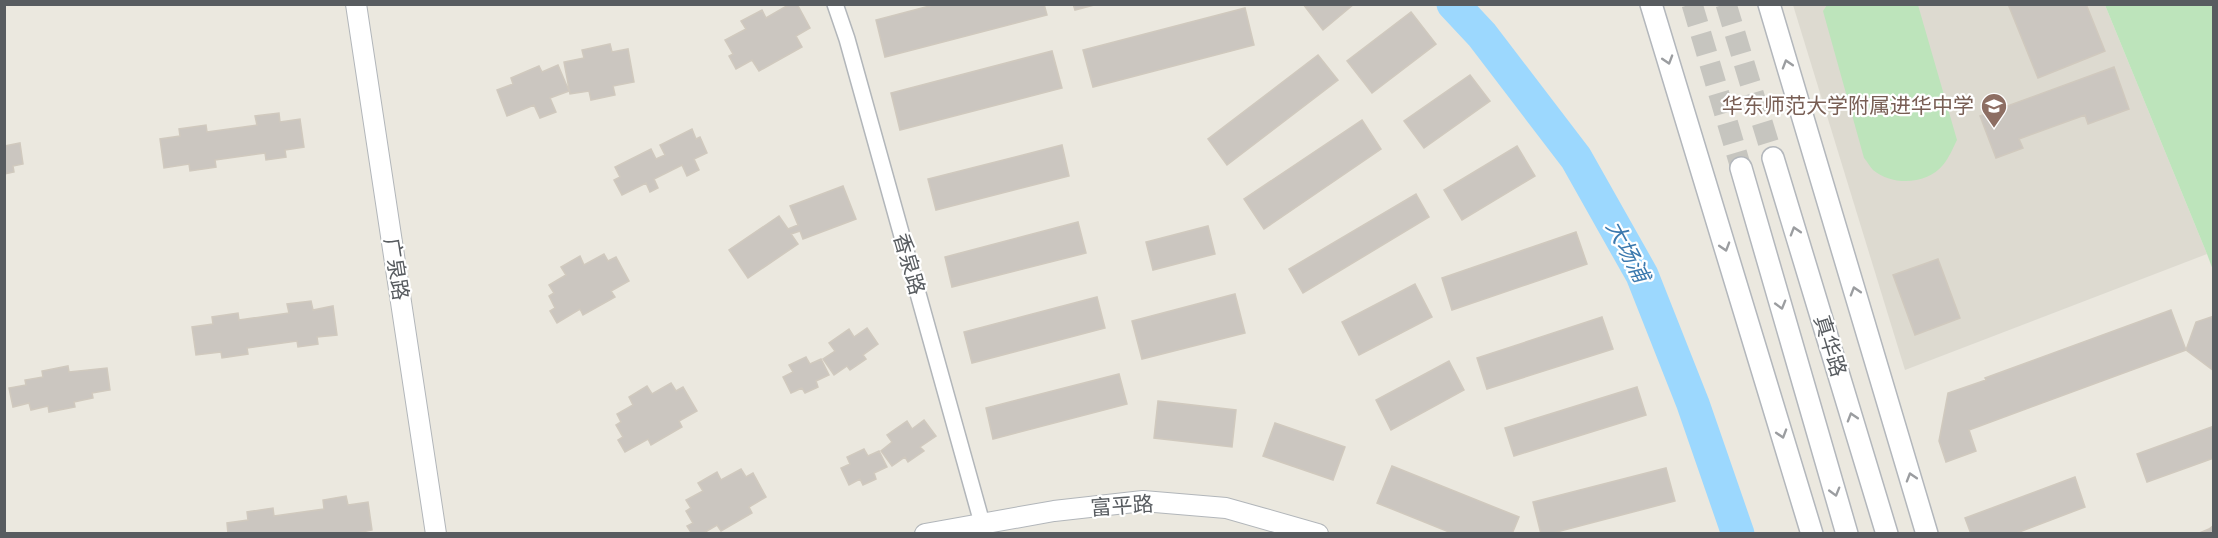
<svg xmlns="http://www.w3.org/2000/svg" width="2218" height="538" viewBox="0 0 2218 538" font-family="Roboto,'Noto Sans SC',sans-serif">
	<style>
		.education { fill: #dddad0 }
		.green { fill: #bde4bb }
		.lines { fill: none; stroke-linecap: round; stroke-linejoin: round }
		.river { stroke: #9cd8fe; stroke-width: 33 }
		.building { fill: #cbc6c0; stroke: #d0c9be; stroke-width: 1.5 }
		.secondary-tunnel { stroke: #c6c5bf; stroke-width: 21; stroke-dasharray: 21 10; stroke-linecap: butt }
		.minor-casing { stroke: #b2b6ba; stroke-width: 18 }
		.tertiary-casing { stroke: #b2b6ba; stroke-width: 22 }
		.secondary-casing { stroke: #b3b7bc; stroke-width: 24 }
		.minor { stroke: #fff; stroke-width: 15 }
		.tertiary { stroke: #fff; stroke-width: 20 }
		.secondary { stroke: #fff; stroke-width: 21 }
		.oneway { stroke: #9b9da0 }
		.labels { text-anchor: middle; stroke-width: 4.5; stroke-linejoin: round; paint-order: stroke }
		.education-label { font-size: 21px; fill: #785e54; stroke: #fff; text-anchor: end }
		.street-label { font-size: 21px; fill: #585c60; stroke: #fff }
		.water-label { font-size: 22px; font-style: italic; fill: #3b79ae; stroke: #fff }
	</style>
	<rect width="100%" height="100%" fill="#ebe8df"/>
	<path class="education" d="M1793 5H2105L2207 254 1905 370Z"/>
	<path class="green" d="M1827 5H1918L1957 140C1953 148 1949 158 1943 165 1927 185 1892 186 1873 170 1870 167 1867 161 1864 158L1823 11Z
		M2105 5H2213V270L2207 254Z"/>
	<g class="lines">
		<path class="river" d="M1453 4 1482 35 1576 158 1642 275 1693 404 1738 534"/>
	</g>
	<path class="building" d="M790 4H797L810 28 796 36 802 47 759 71 752 60 736 69 729 56 733 54 725 40 746 29 741 21 762 10 766 18Z
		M937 4H1044L1047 15 885 57 876 20Z
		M1073 4H1098L1075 10Z
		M1303 4H1354L1323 30Z
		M2008 4H2086L2105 51 2038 78Z
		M1245 8 1254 45 1093 87 1083 50Z
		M1411 12 1436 44 1372 93 1347 61Z
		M610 44 612 52 628 49 634 82 613 86 615 95 591 100 589 91 570 94 564 62 584 58 582 50Z
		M1052 51 1062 88 900 130 891 93Z
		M1318 55 1338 80 1227 165 1208 139Z
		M558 65 569 91 550 98 556 112 540 118 534 105 507 116 497 90 513 84 511 78 539 66 542 72Z
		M2114 67 2129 109 2088 124 2085 115 2019 139 2023 148 1996 158 1980 116Z
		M1470 75 1490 101 1424 148 1404 121Z
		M279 113 280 122 300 119 304 147 285 150 286 157 266 160 265 153 215 160 216 167 190 171 189 164 164 168 160 139 180 136 179 129 206 125 207 132 257 125 255 116Z
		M1362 120 1381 149 1264 229 1244 199Z
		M692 129 696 139 700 137 707 153 694 159 699 170 687 176 682 165 654 179 658 188 650 192 646 183 622 195 614 180 620 177 615 167 651 149 656 159 665 155 660 145Z
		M20 143 23 164 13 166 14 172 4 174V146Z
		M1062 145 1069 176 936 210 928 179Z
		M1517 146 1535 176 1462 220 1444 190Z
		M843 186 856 219 803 239 800 231 791 234 798 244 748 278 729 250 779 216 788 229 798 225 790 206Z
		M1416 194 1429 217 1303 293 1289 269Z
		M1078 222 1086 253 952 287 945 257Z
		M1208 226 1215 254 1153 270 1146 242Z
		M1576 232 1587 264 1452 310 1442 278Z
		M604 254 608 261 616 257 629 281 611 291 615 297 583 315 580 309 557 323 550 311 555 308 549 296 554 293 549 285 566 275 561 267 580 256 584 265Z
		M1938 259 1960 318 1915 335 1893 275Z
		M1415 284 1432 317 1359 355 1342 322Z
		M1235 294 1245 333 1142 359 1132 321Z
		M1097 297 1105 328 972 363 964 332Z
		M311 301 313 310 333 306 337 335 317 337 318 344 298 347 297 341 247 348 248 354 222 358 221 352 196 355 192 327 213 324 212 317 238 313 239 320 289 313 287 304Z
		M2171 310 2186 350 1969 430 1976 451 1946 462 1939 441 1948 393 1986 380 1985 378Z
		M2214 316V371L2186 350 2196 322Z
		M1602 317 1613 349 1487 389 1477 358Z
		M867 328 878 344 863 355 866 359 850 370 847 366 834 375 823 359 835 351 829 343 849 329 854 337Z
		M806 357 810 364 821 359 829 375 816 381 818 387 805 393 802 388 791 393 783 377 793 372 789 365Z
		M1449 361 1464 390 1391 430 1376 400Z
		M68 366 69 372 107 368 110 390 92 393 93 398 74 402 75 407 49 412 48 406 31 410 29 403 13 407 9 388 26 385 25 380 43 377 42 371Z
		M1119 374 1127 404 993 439 986 408Z
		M671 383 676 391 683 387 697 411 679 421 682 427 651 445 648 439 625 452 618 440 623 437 616 425 621 422 617 414 633 405 629 397 647 386 652 394Z
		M1637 387 1646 415 1514 456 1505 428Z
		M1158 401 1236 410 1232 447 1154 438Z
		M924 420 936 436 920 447 924 451 908 462 905 457 892 466 881 451 892 442 887 435 907 421 912 429Z
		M1275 423 1345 447 1333 480 1263 456Z
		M2214 426V458L2147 482 2137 454Z
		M864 449 868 456 879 451 887 467 874 473 876 479 863 485 860 479 849 485 841 468 850 464 847 457Z
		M1392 466 1519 517 1512 534H1454L1377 503Z
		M1666 468 1675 501 1549 534H1541L1533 502Z
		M741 469 746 477 753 473 766 497 749 507 752 513 721 531 717 525 702 534H692L687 526 693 523 686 511 691 508 686 500 703 491 698 483 717 472 721 480Z
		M2075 477 2085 507 2014 534H1971L1965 518Z
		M346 496 348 505 368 502 372 530 352 534H228L227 523 248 520 247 512 273 508 274 516 324 509 323 500Z
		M2214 525V534H2197L2209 529Z"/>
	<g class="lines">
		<path class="secondary-tunnel" d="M1692 4 1741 168
			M1726 4 1773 158"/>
		<g class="minor-casing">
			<path id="minor" d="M835 4 847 39 982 523"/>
		</g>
		<g class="tertiary-casing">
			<path id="tertiary" d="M356 4 436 534
				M925 534 1054 511 1143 501 1226 508 1318 534"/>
		</g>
		<g class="secondary-casing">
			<path id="secondary" d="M1651 4 1812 534
				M1769 4 1927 534
				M1773 158 1887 534
				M1741 168 1847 534"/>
		</g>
		<use href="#minor" class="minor"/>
		<use href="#tertiary" class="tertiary"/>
		<use href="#secondary" class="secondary"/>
	</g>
	<defs><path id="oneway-chevron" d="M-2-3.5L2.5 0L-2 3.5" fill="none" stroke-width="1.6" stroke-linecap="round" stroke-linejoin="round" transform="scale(1.5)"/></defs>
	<g class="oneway">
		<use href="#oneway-chevron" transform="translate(1668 60) rotate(73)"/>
		<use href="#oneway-chevron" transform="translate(1787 64) rotate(-107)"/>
		<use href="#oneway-chevron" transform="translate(1795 231) rotate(-107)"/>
		<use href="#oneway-chevron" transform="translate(1725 247) rotate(73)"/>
		<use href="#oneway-chevron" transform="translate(1855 291) rotate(-107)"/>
		<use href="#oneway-chevron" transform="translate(1781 305) rotate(74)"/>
		<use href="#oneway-chevron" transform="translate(1852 417) rotate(-107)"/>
		<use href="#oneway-chevron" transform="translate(1782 434) rotate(73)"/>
		<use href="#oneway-chevron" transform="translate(1911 477) rotate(-107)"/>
		<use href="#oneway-chevron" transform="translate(1835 492) rotate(74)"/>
	</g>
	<defs>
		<g id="school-pin" transform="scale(1.35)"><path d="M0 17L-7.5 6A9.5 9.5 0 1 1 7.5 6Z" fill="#8d6e63" stroke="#fff"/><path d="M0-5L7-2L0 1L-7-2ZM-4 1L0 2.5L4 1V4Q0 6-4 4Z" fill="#fff"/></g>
	</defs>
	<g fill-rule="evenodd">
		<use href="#school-pin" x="1994" y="106"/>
	</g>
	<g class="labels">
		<g class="education-label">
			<text x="1974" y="113">华东师范大学附属进华中学</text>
		</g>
		<g class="street-label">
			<text transform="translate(909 264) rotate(74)" y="7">香泉路</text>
			<text transform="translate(396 269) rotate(81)" y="7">广泉路</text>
			<text transform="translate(1830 346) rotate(73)" y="7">真华路</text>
			<text transform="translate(1122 506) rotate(-4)" y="7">富平路</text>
		</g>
		<g class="water-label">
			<text transform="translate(1628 251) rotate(62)" y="8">大场浦</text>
		</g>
	</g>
	<rect width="2218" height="538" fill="none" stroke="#585c60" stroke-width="12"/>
</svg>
